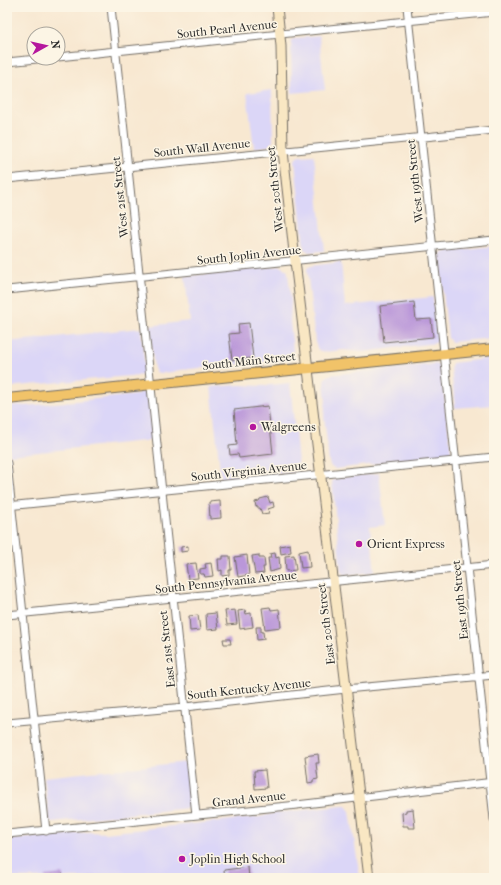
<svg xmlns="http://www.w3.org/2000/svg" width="501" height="885" viewBox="0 0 501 885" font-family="'IM FELL French Canon',serif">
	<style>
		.built { fill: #dbd6f7 }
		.building { fill: #ba97d9 }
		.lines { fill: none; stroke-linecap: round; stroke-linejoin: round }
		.street-casing { stroke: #736d65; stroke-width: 9 }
		.secondary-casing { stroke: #736d65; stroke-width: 11 }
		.primary-casing { stroke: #736d65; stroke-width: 12 }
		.street { stroke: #fff; stroke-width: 7 }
		.secondary { stroke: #f9e7c3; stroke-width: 9 }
		.primary { stroke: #f1c369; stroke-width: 10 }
		.poi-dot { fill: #b5179e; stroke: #fcf5e5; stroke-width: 1.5 }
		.labels { text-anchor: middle; stroke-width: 3; stroke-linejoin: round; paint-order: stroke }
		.street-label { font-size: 12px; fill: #2b2b2b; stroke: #fcf5e5 }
		.poi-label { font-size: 12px; fill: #2b2b2b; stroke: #fcf5e5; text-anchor: start }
	</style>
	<rect width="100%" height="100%" fill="#fcf5e5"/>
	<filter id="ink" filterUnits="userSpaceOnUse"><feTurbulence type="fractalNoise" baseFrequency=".025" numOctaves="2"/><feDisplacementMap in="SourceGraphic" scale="8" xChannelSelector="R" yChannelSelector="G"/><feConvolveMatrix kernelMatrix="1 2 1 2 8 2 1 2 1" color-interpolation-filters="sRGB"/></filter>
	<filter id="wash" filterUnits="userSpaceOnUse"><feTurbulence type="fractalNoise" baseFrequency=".012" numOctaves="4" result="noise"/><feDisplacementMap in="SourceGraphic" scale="16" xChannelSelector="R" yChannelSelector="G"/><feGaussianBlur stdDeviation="0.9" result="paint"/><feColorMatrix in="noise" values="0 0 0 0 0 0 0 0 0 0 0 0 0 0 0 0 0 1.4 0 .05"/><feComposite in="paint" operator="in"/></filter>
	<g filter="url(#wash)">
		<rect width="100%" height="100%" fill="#f8e8d1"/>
		<path class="built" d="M319 36 325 90 292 93 291 41 296 38Z
			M272 90 273 141 269 146 254 148 247 93Z
			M314 155 324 251 309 252 304 249 295 161 296 158 299 156Z
			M494 246V338L451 342 448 338 439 255 440 253 444 251Z
			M341 262 345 306 433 297 438 340 436 343 363 352 343 350 324 352 318 350 315 342 307 268 311 266Z
			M280 266 287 270 288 273 291 301 290 322 293 350 291 357 285 360 179 370 172 372 160 373 156 372 154 368 149 326 190 321 185 276Z
			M141 328 145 369V372L141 375 17 386 7 389V342Z
			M494 358V405L455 408 451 367 452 363Z
			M436 364 441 367 451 451 449 455 335 469 331 467 329 462 324 416 326 400 324 383 325 378 330 375Z
			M290 383 299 472 221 479 211 387 240 385 261 386Z
			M141 392 146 393 149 397 153 440 10 455 7 430V407L9 406 17 405 25 406 137 395Z
			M379 473 385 525 370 527 375 572 344 575 341 571 332 481 337 478Z
			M187 762 191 804 189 808 52 822 49 820 44 777Z
			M342 806H346L350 811 360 878H7V840L88 832 105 833 260 817 275 813Z"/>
		<g id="blocks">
			<path class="building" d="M414 302 416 320 431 319 433 337 384 342 380 306Z
				M249 323 253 358 232 360 229 334 239 333 238 324Z
				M268 406 273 454 239 458 238 454 230 455 229 446 237 445 234 410Z
				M268 497 270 503 273 502 274 507 268 509 269 513 262 514 260 508H257V506L256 507 255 502 259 501 260 499Z
				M220 501 221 518 210 519 209 502Z
				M290 544 291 552 281 554 280 546Z
				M188 546V551L181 552V547Z
				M308 550 310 567 301 568 299 552Z
				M275 553 276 558 279 557 280 569 270 572 268 558H271L270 554Z
				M247 555 249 575 238 577 235 557Z
				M259 555V558H264L265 567H263L264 573 255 574 252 556Z
				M294 555 296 570 286 571 285 556Z
				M223 556H230L231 570H229V575L222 576V570L219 571 218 559H223Z
				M196 563 198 578 188 579 186 564Z
				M211 563 213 576 205 577 204 574H200V569L206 568 205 564Z
				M270 607 271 610 279 609 281 627 265 629 262 608Z
				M235 610 237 624 227 625 225 611Z
				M245 610 246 614 251 613 253 627 240 629 238 611Z
				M216 613 218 629 207 630 206 614Z
				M198 615 200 630 190 631 189 616Z
				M256 627H261V632H263L264 639 257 640Z
				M223 639H230L231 644H224Z
				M318 754 319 763H316L318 779 313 780V782L308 783 305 756Z
				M265 770 267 788 255 789 254 771Z
				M413 809 415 828H408V826H403L402 813 406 812V810Z
				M248 867 249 878H225L224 870Z
				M63 874V878H45V876Z
				M110 875V878H90V877Z"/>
		</g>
	</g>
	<g filter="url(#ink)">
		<use href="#blocks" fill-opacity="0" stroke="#736d65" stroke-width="1"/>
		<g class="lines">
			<g class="street-casing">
				<path id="street" d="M111 7 196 815
					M407 7 494 819
					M58 57 494 12
					M7 62 47 58
					M7 179 494 130
					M7 290 494 240
					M7 463 46 831
					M7 506 494 457
					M7 615 494 565
					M7 723 185 707 346 689 494 675
					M7 834 288 806 494 782"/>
			</g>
			<g class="secondary-casing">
				<path id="secondary" d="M277 7 281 46 283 151 295 261 369 878"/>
			</g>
			<g class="primary-casing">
				<path id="primary" d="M7 399 494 349"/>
			</g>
			<use href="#street" class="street"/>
			<use href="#secondary" class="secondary"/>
			<use href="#primary" class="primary"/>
		</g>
	</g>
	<g class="poi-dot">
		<circle cx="253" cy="427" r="4"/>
		<circle cx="359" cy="544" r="4"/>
		<circle cx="182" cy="859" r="4"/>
	</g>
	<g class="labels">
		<g class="street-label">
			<text transform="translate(227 29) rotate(-6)" y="4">South Pearl Avenue</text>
			<text transform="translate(202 148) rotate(-6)" y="4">South Wall Avenue</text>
			<text transform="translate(415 181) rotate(-96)" y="4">West 19th Street</text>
			<text transform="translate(275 189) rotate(-96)" y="4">West 20th Street</text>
			<text transform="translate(120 197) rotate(-96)" y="4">West 21st Street</text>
			<text transform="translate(249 255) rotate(-6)" y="4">South Joplin Avenue</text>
			<text transform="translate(249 361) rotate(-6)" y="4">South Main Street</text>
			<text transform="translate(249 471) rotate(-6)" y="4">South Virginia Avenue</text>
			<text transform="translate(226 582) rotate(-6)" y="4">South Pennsylvania Avenue</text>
			<text transform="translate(460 600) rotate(-96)" y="4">East 19th Street</text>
			<text transform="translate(326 624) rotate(-97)" y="4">East 20th Street</text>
			<text transform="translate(167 649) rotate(-96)" y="4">East 21st Street</text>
			<text transform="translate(249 689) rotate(-6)" y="4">South Kentucky Avenue</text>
			<text transform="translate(249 799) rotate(-6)" y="4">Grand Avenue</text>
		</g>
		<g class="poi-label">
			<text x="261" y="431">Walgreens</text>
			<text x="367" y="548">Orient Express</text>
			<text x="190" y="863">Joplin High School</text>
		</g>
	</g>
	<rect width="501" height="885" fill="none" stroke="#fcf5e5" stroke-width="24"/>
	<g transform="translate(46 46) rotate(82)"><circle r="19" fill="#fcf5e5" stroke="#a8a49b"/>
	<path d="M0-3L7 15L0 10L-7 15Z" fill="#b5179e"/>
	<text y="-6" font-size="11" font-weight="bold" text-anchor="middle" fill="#2b2b2b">N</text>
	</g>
</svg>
